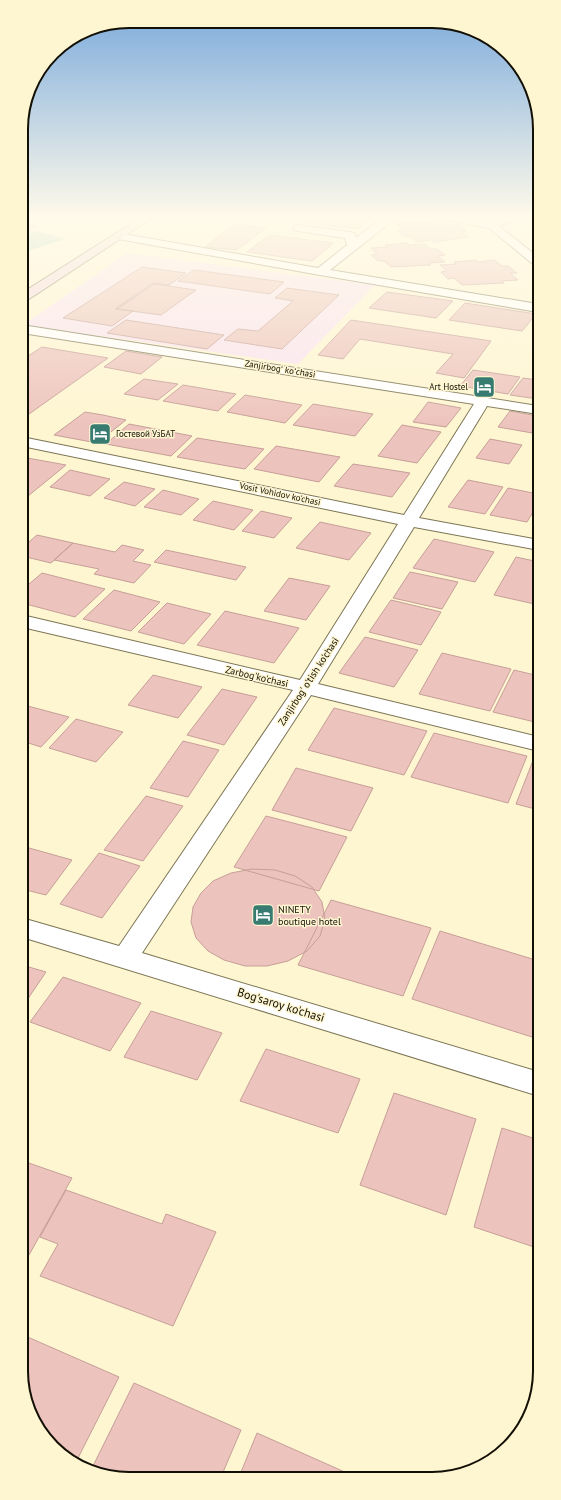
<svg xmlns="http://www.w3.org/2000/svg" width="561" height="1500" viewBox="0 0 561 1500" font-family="'PT Sans',sans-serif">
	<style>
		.education { fill: #fae3f0 }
		.green { fill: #a8d3be }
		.building { fill: #edc4bd; stroke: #c69f98 }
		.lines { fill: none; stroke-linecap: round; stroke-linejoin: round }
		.minor-casing { stroke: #7d7655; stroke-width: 2 }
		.secondary-casing { stroke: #7d7655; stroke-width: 2 }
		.minor { fill: #fff; fill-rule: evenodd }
		.secondary { fill: #f3d8df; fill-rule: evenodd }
		.labels { text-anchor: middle; stroke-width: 3; stroke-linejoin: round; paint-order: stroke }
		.far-street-label { font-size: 9px; fill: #120f04; stroke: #fef5d1 }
		.far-poi-label { font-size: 9px; fill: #120f04; stroke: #fef5d1; text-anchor: end }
		.street-label { font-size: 10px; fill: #120f04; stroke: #fef5d1 }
		.poi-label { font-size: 10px; fill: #120f04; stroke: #fef5d1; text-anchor: start }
		.near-street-label { font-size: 12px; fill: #120f04; stroke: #fef5d1 }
		.rim { fill: none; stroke: #120f04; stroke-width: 2 }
	</style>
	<rect width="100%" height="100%" fill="#fef5d1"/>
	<path class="education" d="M127 253 375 285 298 364 23 325Z"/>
	<path class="green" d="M37 231 65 239 21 253V235Z"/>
	<path class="building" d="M307 216 326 217 373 216 358 229 299 222Z
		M429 220 432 222 446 220 453 226 459 225 467 231 461 232 468 237 435 242 432 240 417 242 410 236H404L397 231 403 230 396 225Z
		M21 221 38 226 21 231Z
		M235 224 266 228 237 250 205 247Z
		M269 235 334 243 312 261 247 252Z
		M407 243 409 245 424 244 431 249H437L445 255 438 256 445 262 429 263 431 265 391 267 384 261H378L371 255 377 254 371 248 387 247 385 245Z
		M476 260 478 262 494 260 502 266H508L517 273H510L518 280 501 281 504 283 462 285 454 278 448 279 441 272 447 271 440 265 456 264 454 262Z
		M142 267 186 273 169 285 153 283 115 309 133 311 112 326 63 318Z
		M194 270 284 282 270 294 178 281Z
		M154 284 196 290 161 315 117 309Z
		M287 288 339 295 282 349 224 340 238 329 258 331 293 301 275 298Z
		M387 292 453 301 436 318 369 308Z
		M465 303 536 314 522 331 449 320Z
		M126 320 224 335 207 349 107 333Z
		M351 320 491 341 464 378 436 373 453 354 360 339 343 359 318 355Z
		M42 347 108 358 22 419V360Z
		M126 351 162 357 141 374 104 367Z
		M473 370 520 377 508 394 460 386Z
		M523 378 538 380V399L510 395Z
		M144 379 178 384 158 400 124 394Z
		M183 385 236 394 218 411 163 401Z
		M245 395 302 405 285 423 227 412Z
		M428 402 461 408 446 427 413 422Z
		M313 404 373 414 355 436 293 425Z
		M510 411 538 416V434L498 427Z
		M85 412 103 415 126 420 97 443 54 435Z
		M129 424 192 436 171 456 106 444Z
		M402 425 441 432 417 463 378 456Z
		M197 438 264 449 245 469 177 457Z
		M490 439 522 445 509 464 476 458Z
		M276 446 340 457 319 482 254 469Z
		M22 457 66 465 22 501Z
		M353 464 410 473 392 497 334 486Z
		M70 470 110 479 90 496 50 487Z
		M468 480 503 487 485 514 448 507Z
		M124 482 155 489 135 506 104 498Z
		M508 488 538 494V504L527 522 490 515Z
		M163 490 199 499 181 515 144 507Z
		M213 501 253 510 234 530 193 520Z
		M261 511 292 518 274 538 242 531Z
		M320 522 371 533 349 560 296 548Z
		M37 535 73 543 51 563 22 556V548Z
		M434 539 494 552 475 582 413 568Z
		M73 543 115 552 122 545 144 550 133 561 151 565 134 583 94 574 99 569 54 560Z
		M166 550 246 567 236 580 154 562Z
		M516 557 539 562V605L494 595Z
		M410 572 458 582 442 609 393 598Z
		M42 573 105 589 75 617 22 603V590Z
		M289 578 330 586 306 620 264 611Z
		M114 590 160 602 131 631 83 619Z
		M391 600 441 612 421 645 369 632Z
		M167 603 211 614 184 644 138 632Z
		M225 611 299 628 274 663 197 645Z
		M365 637 418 650 394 687 339 673Z
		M442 653 511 669 490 711 419 694Z
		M514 670 539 676V723L493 712Z
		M153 675 202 687 178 718 128 705Z
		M222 689 257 697 224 745 187 735Z
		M24 705 69 717 41 747 22 741V706Z
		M334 708 427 731 404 775 308 750Z
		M76 719 123 732 96 762 49 748Z
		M434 733 527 756 508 803 411 777Z
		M183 741 219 750 188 797 150 788Z
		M534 758 539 759V810L516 804Z
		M296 768 373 788 351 831 272 810Z
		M146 796 183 806 143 861 104 850Z
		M266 816 347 837 319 891 234 867Z
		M22 846 72 860 46 895 22 889Z
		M99 853 140 866 102 918 60 904Z
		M252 869 275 870 295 876 312 887 322 902 325 919 320 936 307 951 288 961 267 966H245L224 960 208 951 196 938 191 922 193 907 201 893 213 881 231 873Z
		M331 900 431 928 403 996 298 965Z
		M440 931 539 961V1013L532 1037 412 999Z
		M22 965 46 972 23 1006Z
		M63 977 141 1003 110 1051 30 1022Z
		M151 1011 222 1033 197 1080 124 1057Z
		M266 1049 360 1079 338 1133 240 1101Z
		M394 1093 476 1119 446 1215 360 1185Z
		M502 1128 539 1140 540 1249 474 1227Z
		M23 1161 72 1178 29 1255 23 1253Z
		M66 1190 162 1224 166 1214 216 1232 173 1326 40 1276 58 1244 40 1237Z
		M23 1335 119 1377 77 1460 53 1448 23 1392Z
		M134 1383 241 1430 221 1477H108L92 1468Z
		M257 1433 356 1477H239Z"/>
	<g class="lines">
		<g class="minor-casing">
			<path id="minor" d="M388 216H457L491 222 507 216H518V219L499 226 538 257V266L534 265 489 228 451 221 391 222 330 270 538 304V312L320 275 118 239 113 236 118 233 318 268 347 245 345 238 298 231 294 230 293 228 294 226 298 225 350 232 354 233 356 238 384 217Z
				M22 325 538 406V414L487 406 419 518 539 540V550L414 527 318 684 539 737V751L311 695 142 953 539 1072V1096L22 937V918L119 946 293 690 22 627V615L300 680 398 524 22 446V437L404 515 474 404 22 333Z"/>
		</g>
		<g class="secondary-casing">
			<path id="secondary" d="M143 216H155L26 301 22 302V293Z"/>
		</g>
		<use href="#minor" class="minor"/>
		<use href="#secondary" class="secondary"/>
	</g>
	<linearGradient id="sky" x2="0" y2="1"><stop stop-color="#79a9dc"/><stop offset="0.51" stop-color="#fffaea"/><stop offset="1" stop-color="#fffaea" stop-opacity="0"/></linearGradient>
	<rect width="561" height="426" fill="url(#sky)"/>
	<defs>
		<g id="hotel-square" transform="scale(1.15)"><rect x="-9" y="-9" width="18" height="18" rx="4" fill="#387c71" stroke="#fef5d1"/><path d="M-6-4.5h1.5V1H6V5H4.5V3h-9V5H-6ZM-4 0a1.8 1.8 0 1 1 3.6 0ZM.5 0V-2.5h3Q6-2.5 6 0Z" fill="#fff"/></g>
	</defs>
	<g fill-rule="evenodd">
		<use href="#hotel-square" x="484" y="387"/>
		<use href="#hotel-square" x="100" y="434"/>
		<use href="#hotel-square" x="263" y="915"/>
	</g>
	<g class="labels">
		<g class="far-street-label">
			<text transform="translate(280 369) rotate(9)" y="3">Zanjirbogʻ koʻchasi</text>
			<text transform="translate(280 494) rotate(12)" y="3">Vosit Vohidov ko'chasi</text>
		</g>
		<g class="far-poi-label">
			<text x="468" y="390">Art Hostel</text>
			<text x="116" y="437" text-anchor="start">Гостевой УзБАТ</text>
		</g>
		<g class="street-label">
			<text transform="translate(257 676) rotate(13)" y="4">Zarbog'ko'chasi</text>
			<text transform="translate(308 681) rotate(-57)" y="4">Zanjirbog' o'tish ko'chasi</text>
		</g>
		<g class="poi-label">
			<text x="278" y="913">NINETY<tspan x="278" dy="12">boutique hotel</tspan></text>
		</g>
		<g class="near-street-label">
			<text transform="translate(281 1005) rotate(17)" y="4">Bog'saroy ko'chasi</text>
		</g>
	</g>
	<path d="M0 0H561V1500H0ZM129 28H432A101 101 0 0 1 533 129V1371A101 101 0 0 1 432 1472H129A101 101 0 0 1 28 1371V129A101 101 0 0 1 129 28Z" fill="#fef5d1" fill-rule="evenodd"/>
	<path class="rim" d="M129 28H432A101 101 0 0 1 533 129V1371A101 101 0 0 1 432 1472H129A101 101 0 0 1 28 1371V129A101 101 0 0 1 129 28Z"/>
</svg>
